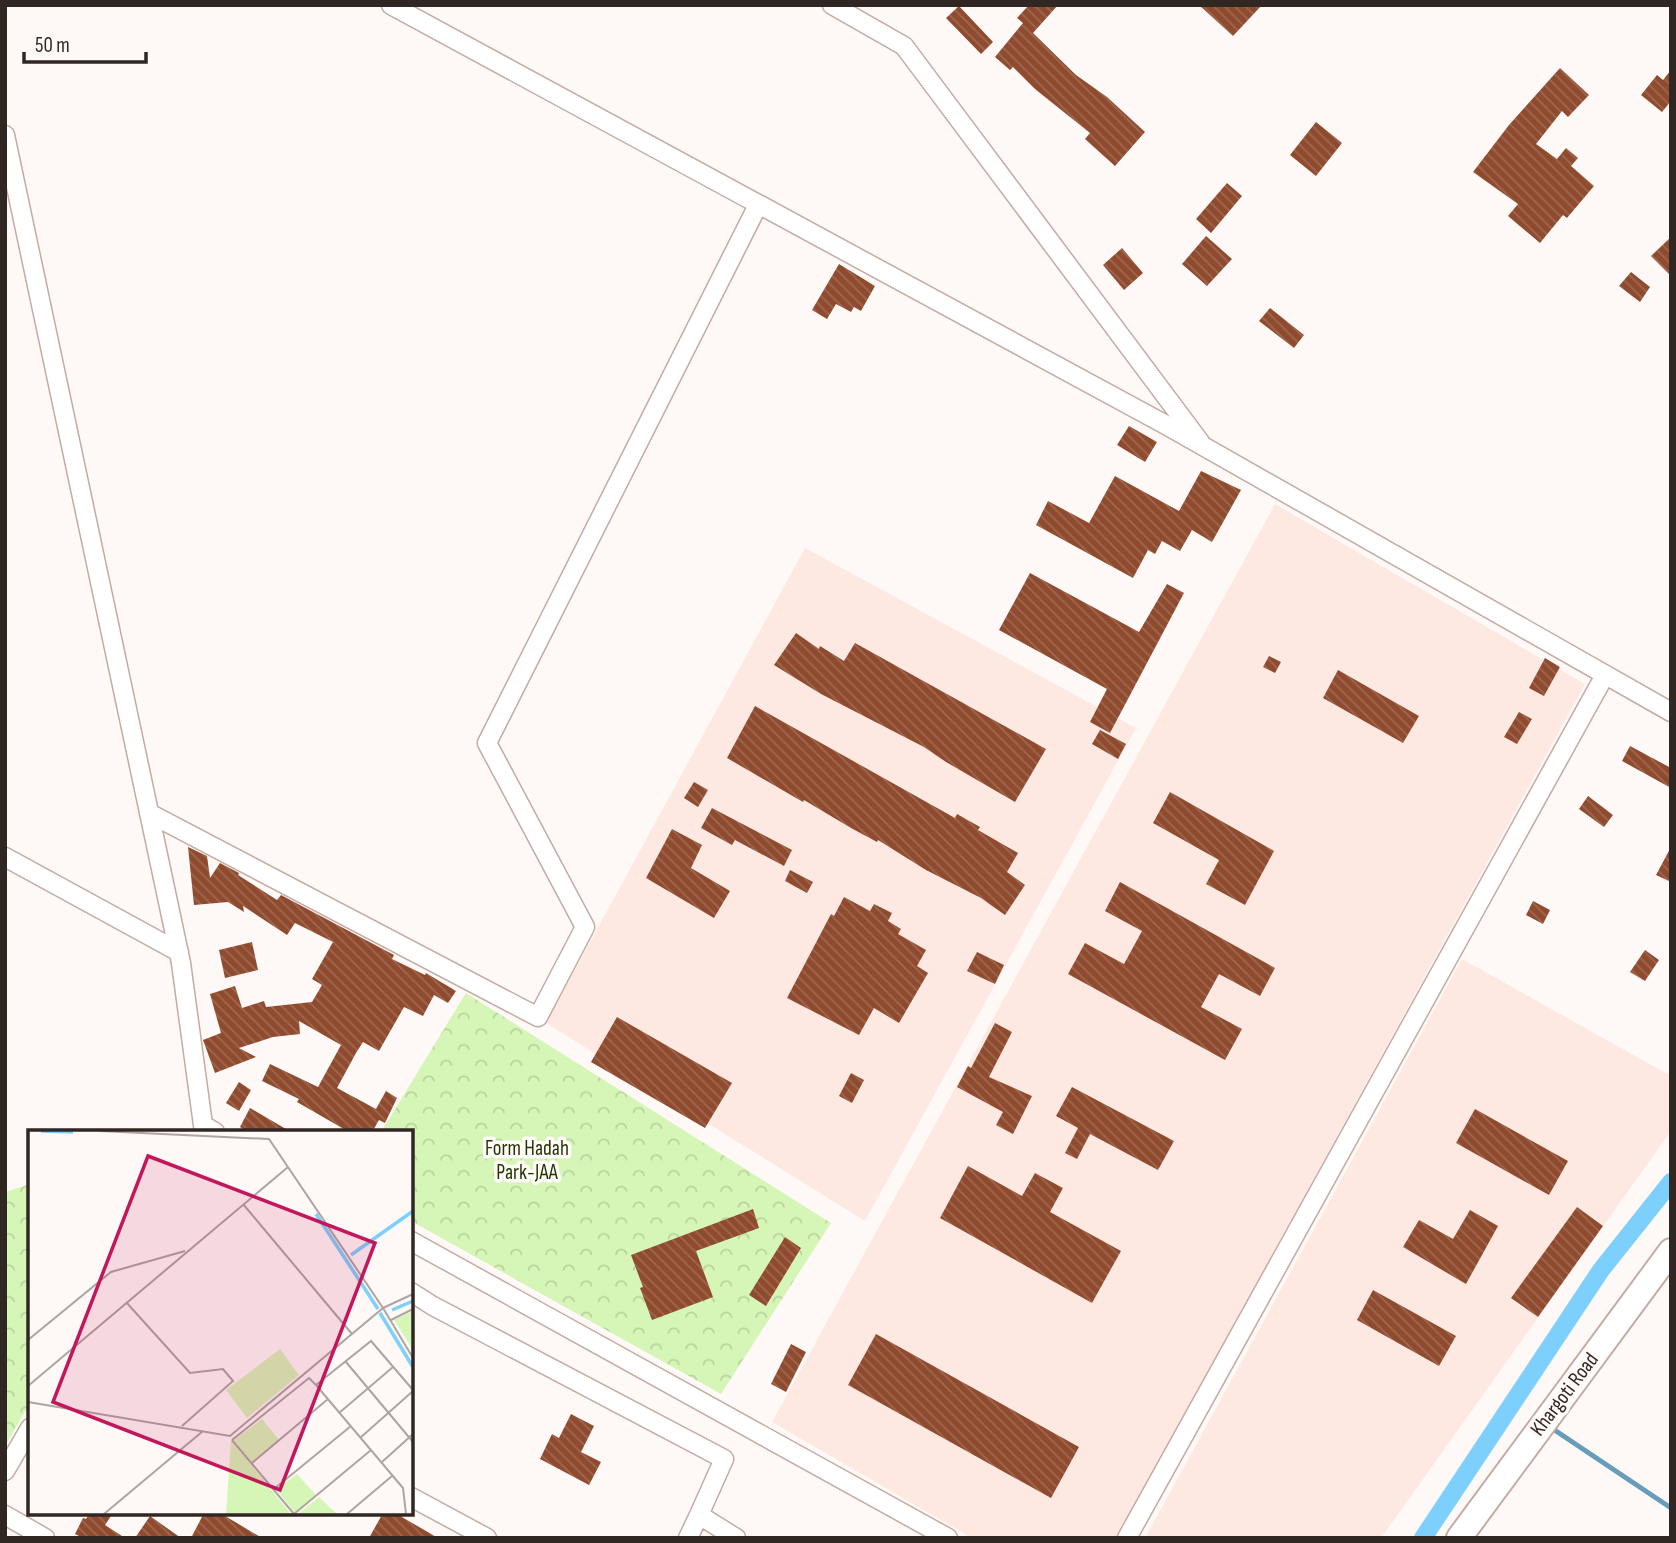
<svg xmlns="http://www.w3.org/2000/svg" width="1676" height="1543" viewBox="0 0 1676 1543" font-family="'Sofia Sans Condensed',sans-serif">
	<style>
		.built { fill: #fde9e1 }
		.forest { fill: url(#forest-crowns) }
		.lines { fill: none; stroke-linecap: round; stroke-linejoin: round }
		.stream { stroke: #669dba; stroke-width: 5 }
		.canal { stroke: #7dd0fb; stroke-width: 18 }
		.building { fill: url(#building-back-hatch) }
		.minor-casing { stroke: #c4aba2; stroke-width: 21 }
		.secondary-casing { stroke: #c4aba2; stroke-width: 28 }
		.minor { stroke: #fff; stroke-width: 18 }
		.secondary { stroke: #fff; stroke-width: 24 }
		.labels { text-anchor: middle; stroke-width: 7; stroke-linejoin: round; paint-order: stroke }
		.park-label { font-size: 21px; fill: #1f3401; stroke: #fef9f7 }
		.street-label { font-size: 21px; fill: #302723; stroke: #fef9f7 }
		.inset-river { fill: none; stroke: #7dd0fb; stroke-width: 3.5 }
		.inset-road { fill: none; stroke: #aca5a2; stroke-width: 2 }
		.view { fill: #c2185b; fill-opacity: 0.15; stroke: #c2185b; stroke-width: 3.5 }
		.inset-edge { fill: none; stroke: #302723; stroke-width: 3.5 }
	</style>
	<defs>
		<pattern id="forest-crowns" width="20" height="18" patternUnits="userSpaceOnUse" patternTransform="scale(1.75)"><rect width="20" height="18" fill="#d6f6b7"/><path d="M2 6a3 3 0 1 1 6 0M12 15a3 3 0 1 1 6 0" fill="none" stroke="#b8d39d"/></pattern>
		<pattern id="building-back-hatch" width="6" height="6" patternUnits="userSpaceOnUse" patternTransform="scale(1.75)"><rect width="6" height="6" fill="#904b2f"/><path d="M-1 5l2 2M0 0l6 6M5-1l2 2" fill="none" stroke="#9c6852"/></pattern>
	</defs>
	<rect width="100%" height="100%" fill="#fef9f7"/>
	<path class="built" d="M1275 504 1585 684 1117 1538H972L772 1422Z
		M805 548 1136 728 865 1221 546 1023Z
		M1462 959 1671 1076V1131L1381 1538H1145Z"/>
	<path class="forest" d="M466 993 831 1223 721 1394 411 1221V1132H381Z
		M30 1184V1403L5 1446V1192Z"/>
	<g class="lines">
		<path class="stream" d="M1550 1427 1671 1508"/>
		<path class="canal" d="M1423 1538 1601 1270 1671 1182"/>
	</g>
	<path class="building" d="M1029 5H1058L1033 33 1076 75 1107 97 1145 132 1115 166 1085 139 1090 133 1035 89 1013 67 1010 70 995 57 1023 23 1017 18Z
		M1199 5H1262L1233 36Z
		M959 6 993 42 981 54 946 18Z
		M1560 68 1589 95 1568 117 1562 111 1536 144 1557 159 1566 148 1578 158 1571 166 1594 186 1567 218 1563 215 1540 243 1508 216 1518 204 1473 172 1509 125Z
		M1671 70V101L1662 112 1641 95 1657 75 1663 80Z
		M1316 122 1342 143 1316 176 1290 155Z
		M1227 183 1242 196 1211 233 1196 219Z
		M1206 236 1232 259 1207 286 1182 264Z
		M1671 237V276L1651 256Z
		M1122 248 1143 273 1124 290 1103 265Z
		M839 264 875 286 861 311 854 307 851 312 836 304 827 319 812 310Z
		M1631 272 1650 287 1640 302 1619 286Z
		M1270 308 1304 335 1294 348 1259 321Z
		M1129 426 1157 442 1145 462 1117 445Z
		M1201 471 1241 490 1212 542 1192 530 1180 551 1162 541 1155 554 1148 550 1133 578 1036 525 1048 501 1089 523 1115 476 1179 511Z
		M1030 573 1139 632 1167 584 1184 593 1110 733 1090 722 1107 689 999 630Z
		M796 633 819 649 820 646 844 661 855 643 1046 749 1015 802 946 762 924 747 821 694 774 665Z
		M1269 656 1281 662 1275 673 1263 667Z
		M1545 658 1560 667 1544 696 1529 688Z
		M1338 670 1419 716 1403 743 1323 698Z
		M755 706 955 818 957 814 980 827 978 830 1018 853 1007 872 1025 885 1005 915 981 898 926 870 878 840 877 842 851 828 804 800 803 802 727 758Z
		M1519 712 1532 719 1517 744 1504 737Z
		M1100 730 1126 744 1118 759 1092 744Z
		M1630 746 1671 768V788L1622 761Z
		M694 782 708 790 698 807 684 798Z
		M1170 792 1274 851 1245 905 1206 884 1219 860 1153 823Z
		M1588 796 1613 815 1604 827 1579 809Z
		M712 808 792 850 784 866 735 840 732 845 701 828Z
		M672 829 702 845 691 868 730 891 714 918 646 878Z
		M188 847 207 856 210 878 220 863 239 873 238 875 277 900 281 895 394 955 392 959 425 975 426 973 456 991 448 1003 434 995 423 1016 404 1007 379 1051 363 1042 356 1053 337 1088 376 1109 386 1091 397 1098 385 1123 379 1120 372 1132H349L297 1102 299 1099 262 1081 270 1064 318 1087 341 1045 299 1021 300 1034 273 1037 239 1048 256 1057 215 1073 203 1040 221 1033 210 994 235 986 242 1008 264 1001 266 1007 312 1002 322 985 312 979 333 942 295 923 287 935 243 906 244 912 228 902 194 905Z
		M1671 847V882L1656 875Z
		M790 870 813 882 807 893 785 881Z
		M1120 882 1275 968 1260 996 1219 974 1201 1007 1242 1029 1225 1060 1068 974 1085 943 1124 964 1142 931 1105 911Z
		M844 897 870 911 874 904 892 913 888 921 901 929 898 934 926 950 917 966 928 973 899 1023 874 1008 859 1035 787 998 831 914 834 916Z
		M1533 901 1550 910 1543 924 1526 915Z
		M252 942 258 970 225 978 219 950Z
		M1645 950 1659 960 1645 981 1630 972Z
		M977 952 1004 965 995 984 967 971Z
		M617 1017 732 1083 705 1128 591 1062Z
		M995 1023 1012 1032 989 1077 1032 1096 1013 1134 996 1125 1003 1112 957 1087 968 1066 971 1068Z
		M851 1073 864 1080 852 1103 839 1096Z
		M239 1082 251 1090 239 1111 226 1103Z
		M1072 1087 1174 1141 1158 1170 1090 1134 1077 1159 1065 1153 1078 1128 1056 1116Z
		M250 1108 291 1132H248L240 1127Z
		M1475 1109 1568 1161 1549 1195 1456 1143Z
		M968 1166 1022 1196 1035 1173 1063 1188 1050 1212 1121 1251 1092 1303 940 1218Z
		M1577 1207 1603 1226 1538 1317 1511 1298Z
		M753 1209 759 1228 696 1251 713 1297 652 1320 640 1288 643 1287 631 1255Z
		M1470 1210 1498 1226 1466 1284 1403 1247 1419 1220 1453 1239Z
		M785 1237 801 1248 766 1306 749 1295Z
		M1373 1290 1456 1336 1439 1366 1357 1320Z
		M876 1334 1079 1447 1051 1498 848 1385Z
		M791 1344 806 1352 786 1392 771 1384Z
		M571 1414 594 1426 581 1452 601 1462 589 1485 540 1459 552 1434 559 1438Z
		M90 1513H113L105 1525 125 1538H83L75 1534 83 1518 86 1519Z
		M204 1513H220L262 1538H191Z
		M383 1513H395L438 1538H369Z
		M150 1516 181 1538H135Z"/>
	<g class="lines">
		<g class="minor-casing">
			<path id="minor" d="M391 5 1166 425 1671 712
				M832 5 904 46 1200 442
				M5 135 181 963 203 1125 215 1132
				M149 813 538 1017 585 927 487 743 758 205
				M5 857 179 952
				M411 1241 948 1538
				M411 1292 433 1306 724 1459 699 1515 736 1538
				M5 1471 30 1428
				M411 1497 487 1538
				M5 1515 45 1538
				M688 1538 699 1515
				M1127 1538 1605 675"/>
		</g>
		<g class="secondary-casing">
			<path id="secondary" d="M1459 1538 1671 1251"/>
		</g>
		<use href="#minor" class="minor"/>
		<use href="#secondary" class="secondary"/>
	</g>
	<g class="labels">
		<g class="park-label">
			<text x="527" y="1155">Form Hadah<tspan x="527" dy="24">Park-JAA</tspan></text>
		</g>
		<g class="street-label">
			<text transform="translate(1564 1394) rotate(-53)" y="7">Khargoti Road</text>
		</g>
	</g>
	<g transform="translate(28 1130)">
		<rect width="385" height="385" fill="#fef9f7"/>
		<path d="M385 181V220L366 190ZM252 219 271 245 219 288 198 260ZM234 289 252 311 224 333 206 310ZM203 310 263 384H198ZM269 344 288 365 267 383 248 359ZM291 367 309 384H270Z" fill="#d6f6b7"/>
		<path class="inset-river" d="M13 1 45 2M288 84 350 179M323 125 385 81M364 180 385 171M352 183 385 237"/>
		<path class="inset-road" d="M72 1 241 9 355 178M215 74 324 204M385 164 355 178 385 228M98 172 162 243 195 239 205 251 154 296M363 190 385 179M0 210 83 142 157 121M318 232 385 312M288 255 375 358 378 384M0 256 260 37M0 272 202 306 355 178M311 283 365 237M332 308 385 261M204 310 281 248 288 255 343 211 385 260M204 310 266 384M354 332 385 304M224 333 300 269M246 359 323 296M76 384 175 301M266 384 343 320M319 384 364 346"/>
		<path class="view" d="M120 26 347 113 252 360 25 272Z"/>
		<rect width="385" height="385" class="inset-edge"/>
	</g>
	<rect width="1676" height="1543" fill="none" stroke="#302723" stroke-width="14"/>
	<path d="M24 52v10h122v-10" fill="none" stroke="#302723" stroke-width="3.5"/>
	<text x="35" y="52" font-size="21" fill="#302723" stroke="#fef9f7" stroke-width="5" paint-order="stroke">50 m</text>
</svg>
